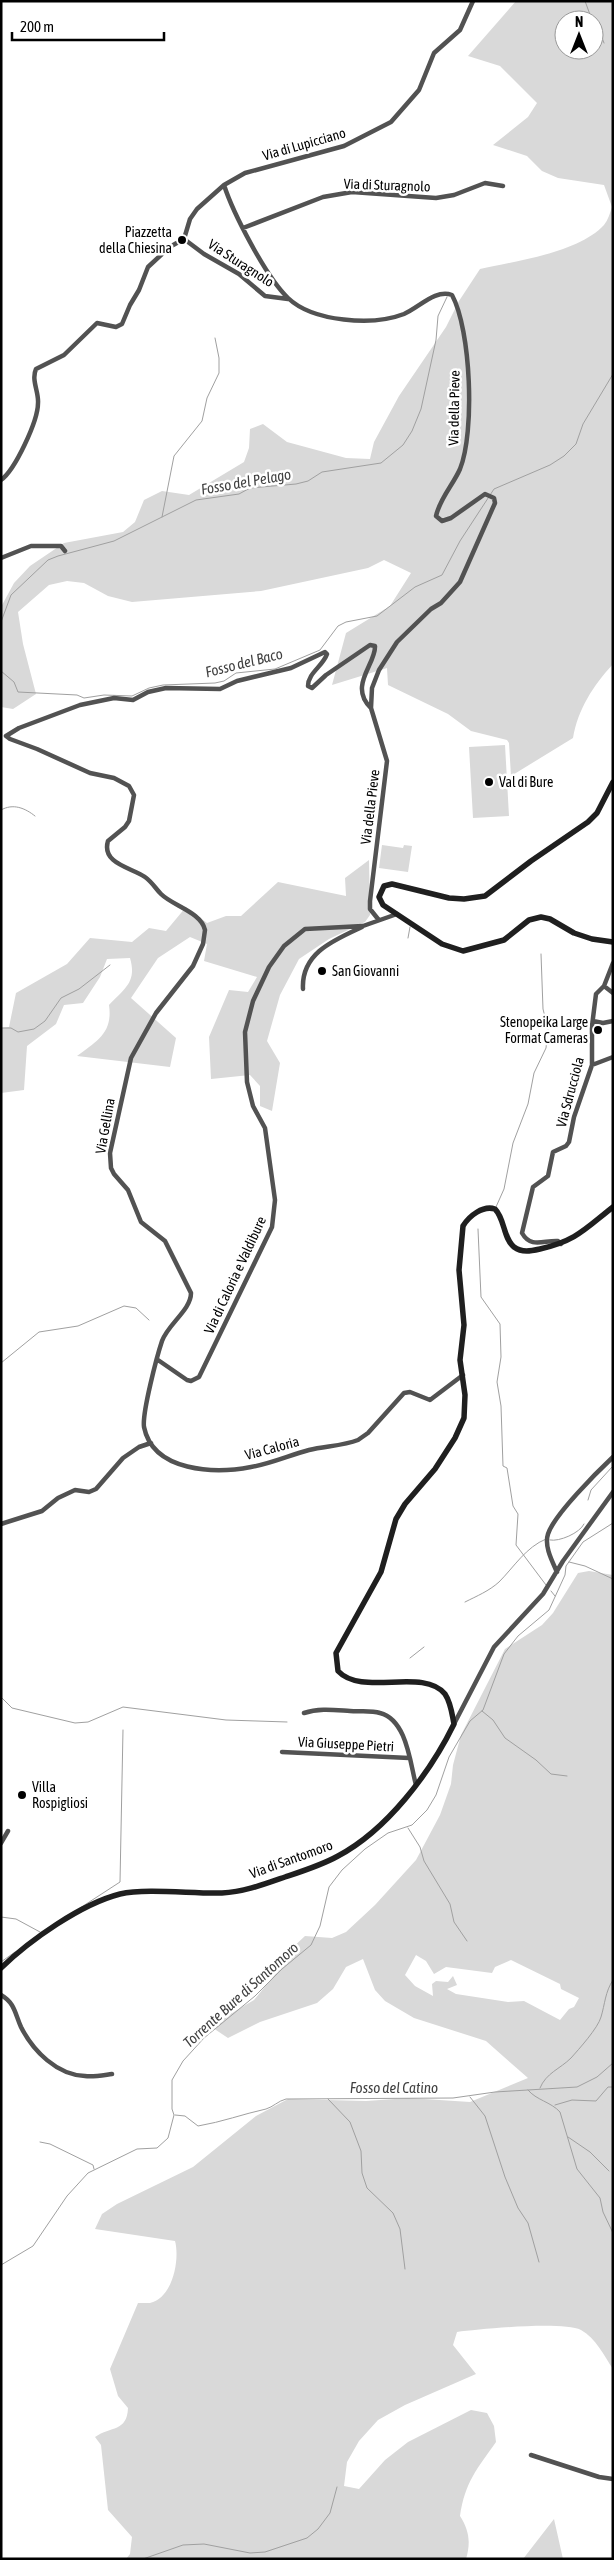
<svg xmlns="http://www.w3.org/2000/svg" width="614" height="2560" viewBox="0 0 614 2560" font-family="'Asap Condensed',sans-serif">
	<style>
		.green { fill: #d9d9d9; fill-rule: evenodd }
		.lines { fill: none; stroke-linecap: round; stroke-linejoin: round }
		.stream { stroke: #a0a0a0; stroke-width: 1 }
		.minor { stroke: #525252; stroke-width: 4.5 }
		.secondary { stroke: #1f1f1f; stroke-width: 5.5 }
		.poi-dot { fill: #000; stroke: #fff; stroke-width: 2 }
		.labels { text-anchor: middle; stroke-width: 5; stroke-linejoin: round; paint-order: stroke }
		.street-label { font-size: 14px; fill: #000; stroke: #fff }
		.poi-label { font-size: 14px; fill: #000; stroke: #fff; text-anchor: start }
		.water-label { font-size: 15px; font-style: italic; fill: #414141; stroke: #fff }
	</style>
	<rect width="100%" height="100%" fill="#fff"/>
	<path class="green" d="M516 1H613V664C593 686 578 709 573 738L511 776 509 743 507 740 471 731 448 714 388 685 387 668 332 685 346 633 390 606 411 573 384 560 368 568 261 591 132 602 108 596 84 583 67 581 49 585 18 612 23 644 36 694 13 709 1 707V607L14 583 30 566 64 543 123 532 135 522 144 500 162 491 189 495 244 462 249 448 250 429 263 424 287 442 346 458 370 459 374 442 399 396 446 327 459 301 480 269C515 261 578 253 604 225 608 220 610 213 612 207L604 185 558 178 542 171 527 156 493 145 528 117 537 103 500 66 468 56ZM564 20H594V50H564Z
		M505 745 509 816 473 818 469 747Z
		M382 845 403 848 404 845 412 846 408 872 379 868Z
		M369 860 370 915 365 922 329 939 299 959 280 995 267 1041 280 1063 272 1111 260 1106V1086L250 1075 211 1079 209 1037 229 990 248 992 257 977 204 961 207 944 190 937 158 958 131 998 176 1038 170 1067 77 1056C97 1041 113 1033 109 1005 125 988 137 982 130 958L107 959 100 977 83 1003 64 1005 56 1024 27 1046 24 1090 1 1093V1028L9 1027 16 993 67 964 90 938 132 942 149 928 166 931 186 907 207 923 226 916H241L278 882 346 896 345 878Z
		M589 1571 613 1575V2369C604 2356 596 2338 581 2330 562 2321 481 2329 457 2332L453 2345 476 2374 405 2405 378 2420 359 2441 347 2462 344 2486 359 2489 385 2460 408 2442 471 2410 487 2413 494 2426 496 2442C477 2469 465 2482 460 2516 469 2530 471 2542 466 2559H126L130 2554 132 2537 108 2510 101 2445 95 2437C111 2426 127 2432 128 2408L118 2396 110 2369 138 2303C141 2303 146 2303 150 2303 173 2298 180 2259 175 2241L95 2229 102 2214 117 2204 193 2167 256 2116 288 2099 366 2101 409 2098 470 2102 528 2078 486 2041 414 2018 385 2001 375 1990 363 1959 346 1967 333 1989 317 2003 260 2022 228 2038 210 2026 254 2000 277 1972 290 1950 305 1936 332 1938 346 1932 375 1905 416 1860 440 1815 451 1784 453 1765 461 1735 505 1649 542 1625 553 1613 578 1573ZM416 1955 426 1961 434 1974 446 1967 492 1973 495 1967 511 1960 560 1984 561 1989 579 1998 574 2007 569 2009 560 2020 524 2001 508 2002 456 1994 447 1989 457 1985 453 1976 448 1982 436 1981 432 1984 433 1996 415 1986 405 1975Z
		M554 2519 563 2559H523Z"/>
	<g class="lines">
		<path class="stream" d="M585 1 592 20
			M594 23 599 30 604 43
			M162 517 174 456 202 421 207 398 219 373V358L215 338
			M1 622 11 595 48 560 58 556 114 541 196 500 239 494 250 488 296 484 308 481 322 472 381 463 403 445 412 431 421 409 436 340 438 316 447 297
			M1 671 14 682 18 692 77 695 84 698 104 695 132 696 149 688 163 685 215 683 224 681 236 673 275 669 320 650 338 626 346 622 377 616 415 587 442 575 460 541 494 489 550 465 564 456 576 444 583 424 613 374
			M1 810C13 803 25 808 35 816
			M408 938 410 927
			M1 1028H11L18 1032 34 1029 45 1021 61 998 79 989 110 965
			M496 1207 504 1189 513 1143 528 1104 534 1073 546 1048 548 1029 543 1009 541 954
			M478 1229 481 1297 500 1324 501 1357 497 1382 501 1406 503 1466 507 1468 513 1506 518 1514 516 1545 546 1585
			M1 1363 39 1332 78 1326 124 1306 136 1308 149 1320
			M588 1500 591 1490 613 1466
			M550 1540C559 1542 580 1533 584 1524
			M569 1562 585 1566 613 1579
			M551 1591 555 1596
			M465 1602C477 1596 489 1591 499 1582 514 1567 526 1547 546 1539
			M410 1658 424 1647
			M1 1697 12 1708 75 1723 88 1722 123 1707 226 1720 287 1722
			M482 1711 493 1720 505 1738 536 1760 551 1774 567 1776
			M408 1828 420 1847 424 1861 450 1904 454 1922 467 1941
			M80 1908 120 1882 123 1730
			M1 1917 16 1919 40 1932
			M1 1962 15 1952
			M540 2088C546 2073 560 2069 571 2058 579 2049 598 2028 601 2017 605 2004 605 1992 613 1980
			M528 2090C536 2100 551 2102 560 2112L577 2169 600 2198 603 2212 613 2233
			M470 2097 485 2116 505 2177 518 2208 528 2223 539 2262
			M328 2099 350 2122 361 2151 362 2173 367 2188 393 2213 400 2229 405 2269
			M555 2105 572 2100 596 2101 608 2087H613
			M175 2115 185 2116 198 2126C222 2122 243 2114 266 2109 273 2107 278 2101 286 2099L453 2098 495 2092 577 2087 597 2077 613 2063
			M568 2137 590 2152 609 2171
			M40 2142 50 2144 93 2165 94 2169
			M1 2265 33 2246 67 2196 88 2173 137 2149 157 2148 168 2138 174 2115 172 2109V2080L183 2061 204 2038 255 1996 282 1969 311 1945 320 1926 329 1887 342 1870 365 1849 388 1833 412 1825 427 1810 436 1795 449 1757 470 1721 483 1710 504 1654 518 1636 549 1610 565 1575 566 1566 583 1542 613 1523
			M143 2559 183 2545 204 2544 250 2553 265 2552 307 2538 318 2529 330 2513 337 2487"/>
		<path class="minor" d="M243 228 323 197 352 192 436 198 454 195 485 183 503 186
			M184 239 204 254 239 274 265 296 288 299
			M166 249 184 239 190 219 197 209 224 185
			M1 480C15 470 38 421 38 403 39 392 31 380 36 369L64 355 97 323 116 327 122 324 130 305 139 290 148 267 162 254
			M1 558 31 546H61L65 551
			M371 708C348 686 376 664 375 646L370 645 326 675 312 688 308 686C308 673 323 666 327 654L325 652 291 668 237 681 220 689 166 688 148 692 133 700 114 698 80 705 19 728 6 736 10 739 37 749 90 773 114 778 129 786 134 795 129 821 125 827 108 841C101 864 133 868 145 877 152 882 156 889 161 894 173 906 201 912 205 930L203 944 193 966 156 1013 131 1058 110 1153 111 1168 114 1174 128 1190 141 1222 165 1241 191 1293C191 1310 168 1324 162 1341 157 1356 142 1413 144 1427 153 1472 215 1474 251 1467 270 1464 290 1455 309 1450 325 1446 343 1446 358 1440L368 1433 404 1393 410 1392 430 1400 463 1375
			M378 919 370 909V901L387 761 371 708 372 688 379 670 397 642 431 609 441 603 460 582 495 503 494 498 485 494 451 518 442 521 436 516C440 498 453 485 460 469 475 432 471 330 452 295 435 289 420 307 404 314 373 326 313 322 288 298 266 277 233 213 224 185L245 173 344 146 391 122 419 90 434 53 460 30 473 1
			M613 963 604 986 613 993
			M303 989C301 953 334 940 362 927
			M593 1021 603 1023 613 1021
			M592 1065 613 1057
			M561 1244 558 1241C544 1240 531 1249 522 1233L533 1187 548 1176 553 1152 566 1146 569 1142 574 1117 592 1065V1026L596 994 604 986
			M158 1360 187 1380 191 1381 199 1377 272 1227 275 1200 265 1128 253 1106 247 1082 245 1032 253 1001 269 967 284 946 305 929 363 926 397 914
			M1 1524 42 1511 58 1498 75 1490 89 1492 96 1489 123 1458 139 1447 151 1443
			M557 1572C552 1561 544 1546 548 1534 554 1515 597 1472 613 1457
			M304 1713C319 1708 334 1710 350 1711 359 1712 371 1710 380 1713 407 1720 410 1763 416 1785
			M454 1724 494 1647 543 1594 563 1561 613 1492
			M282 1752 409 1758
			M1 1843 8 1831
			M1 1995C15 2003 15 2014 21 2027 33 2051 57 2075 85 2076 94 2077 104 2075 112 2074
			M531 2455 599 2477 613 2479"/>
		<path class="secondary" d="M613 782 597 813 588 822 531 861 485 896 464 899 449 898 392 884 384 886 379 897 383 905 442 944 463 951 504 940 529 920 541 917 550 919 574 933 592 939 613 942
			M1 1968C30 1940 81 1904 120 1894 147 1888 193 1894 222 1893 244 1892 265 1884 285 1877 303 1871 322 1865 338 1856 387 1830 430 1773 454 1724 452 1714 451 1703 445 1694 423 1667 362 1697 338 1671L336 1653 381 1572 396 1519 405 1504 435 1469 455 1438 464 1418 465 1395 460 1360 464 1325 459 1270 463 1226C469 1216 483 1205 495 1209 505 1219 503 1238 514 1247 522 1253 531 1251 540 1249 576 1241 585 1229 613 1207"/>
	</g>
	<g class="poi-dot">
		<circle cx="182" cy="240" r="5"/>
		<circle cx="489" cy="782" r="5"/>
		<circle cx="322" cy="971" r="5"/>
		<circle cx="598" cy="1030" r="5"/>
		<circle cx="22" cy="1795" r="5"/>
	</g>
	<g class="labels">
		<g class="street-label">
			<text transform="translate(304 144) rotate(-16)" y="5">Via di Lupicciano</text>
			<text transform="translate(387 185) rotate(2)" y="5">Via di Sturagnolo</text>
			<text transform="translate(241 263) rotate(33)" y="5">Via Sturagnolo</text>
			<text transform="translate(454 408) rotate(-89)" y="5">Via della Pieve</text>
			<text transform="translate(370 807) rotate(-83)" y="5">Via della Pieve</text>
			<text transform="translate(570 1092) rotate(-75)" y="5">Via Sdrucciola</text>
			<text transform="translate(105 1126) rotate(-80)" y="5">Via Gellina</text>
			<text transform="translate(235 1275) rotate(-65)" y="5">Via di Caloria e Valdibure</text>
			<text transform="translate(272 1448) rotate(-15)" y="5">Via Caloria</text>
			<text transform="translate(346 1744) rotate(3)" y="5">Via Giuseppe Pietri</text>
			<text transform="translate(291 1859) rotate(-20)" y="5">Via di Santomoro</text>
		</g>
		<g class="poi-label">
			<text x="172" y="237" text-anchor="end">Piazzetta<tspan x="172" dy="16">della Chiesina</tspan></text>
			<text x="499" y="787">Val di Bure</text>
			<text x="332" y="976">San Giovanni</text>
			<text x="588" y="1027" text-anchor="end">Stenopeika Large<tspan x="588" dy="16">Format Cameras</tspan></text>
			<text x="32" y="1792">Villa<tspan x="32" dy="16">Rospigliosi</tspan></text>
		</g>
		<g class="water-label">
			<text transform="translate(246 482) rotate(-10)" y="5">Fosso del Pelago</text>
			<text transform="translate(244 663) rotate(-14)" y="5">Fosso del Baco</text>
			<text transform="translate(241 1995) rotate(-42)" y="5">Torrente Bure di Santomoro</text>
			<text x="394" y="2093">Fosso del Catino</text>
		</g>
	</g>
	<rect width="614" height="2560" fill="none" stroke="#000000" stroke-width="5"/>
	<g transform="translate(579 35)"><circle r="24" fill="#ffffff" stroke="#999999"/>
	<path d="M0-4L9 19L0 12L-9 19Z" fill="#000000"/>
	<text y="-8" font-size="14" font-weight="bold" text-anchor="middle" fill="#000000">N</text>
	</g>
	<path d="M12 32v8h152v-8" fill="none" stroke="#000000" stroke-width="2.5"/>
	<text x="20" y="32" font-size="15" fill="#000000" stroke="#ffffff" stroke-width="4" paint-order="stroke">200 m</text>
</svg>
